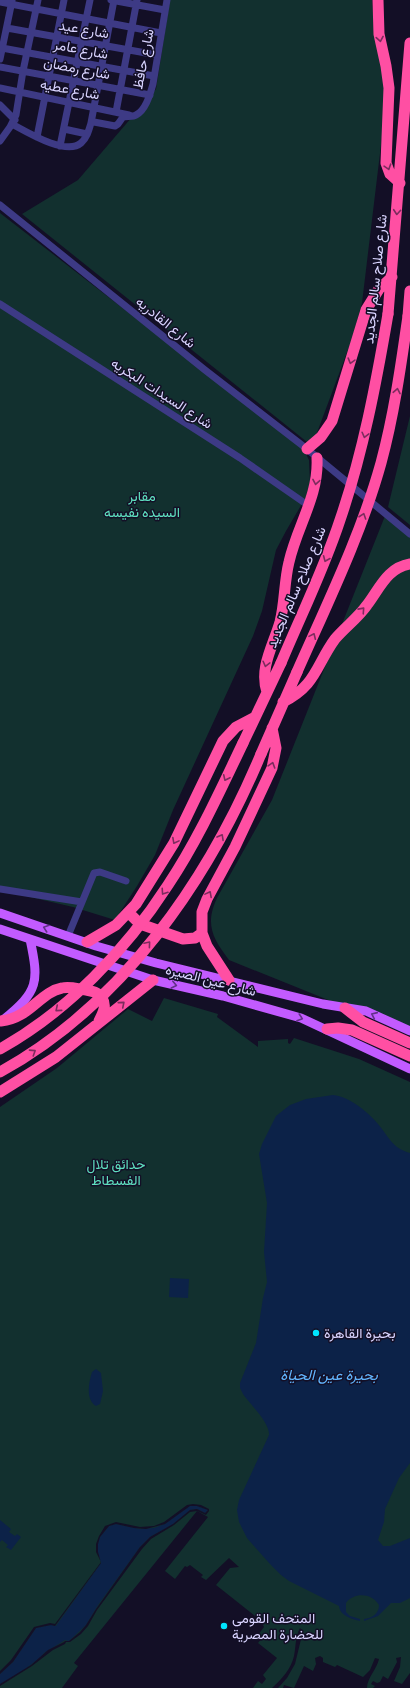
<svg xmlns="http://www.w3.org/2000/svg" width="410" height="1688" viewBox="0 0 410 1688" font-family="'PT Sans Narrow',Vazirmatn,sans-serif">
	<style>
		.green { fill: #12302f }
		.water { fill: #0c2248 }
		.pier { fill: #130f26 }
		.lines { fill: none; stroke-linecap: round; stroke-linejoin: round }
		.minor { stroke: #3d3a85; stroke-width: 7 }
		.major { stroke: #c25bff; stroke-width: 9 }
		.highway { stroke: #ff4fa3; stroke-width: 11 }
		.highway-bridge { stroke: #ff4fa3; stroke-width: 11 }
		.oneway { stroke: #7d2c5e }
		.oneway2 { stroke: #623188 }
		.poi-dot { fill: #00e5ff; stroke: #130f26; stroke-width: 1.5 }
		.labels { text-anchor: middle; stroke-width: 3; stroke-linejoin: round; paint-order: stroke }
		.street-label { font-size: 14px; fill: #d9d4ff; stroke: #130f26 }
		.park-label { font-size: 14px; fill: #5fe0c0; stroke: #130f26 }
		.poi-label { font-size: 14px; fill: #d9d4ff; stroke: #130f26; text-anchor: start }
		.water-label { font-size: 15px; font-style: italic; fill: #62b6ff; stroke: #130f26 }
	</style>
	<rect width="100%" height="100%" fill="#130f26"/>
	<path class="green" d="M170 0H372L374 27 385 78 384 120 362 303 352 339 312 446 22 214 78 180 156 89Z
		M0 213 303 448 309 460 310 483 306 497 286 531 276 550 262 611 253 636 173 810 155 855 137 886 115 920 73 907 0 890Z
		M410 416V525L388 507Z
		M385 516 410 537V1033L229 960C212 938 205 924 217 898L272 800Z
		M164 998 218 1014 217 1017 258 1047V1041L288 1039V1043L290 1044 294 1038 359 1059 410 1082V1673L402 1684 394 1681 400 1667 401 1657 396 1658 397 1662 388 1679 383 1676 380 1682 377 1683 373 1681 371 1684 375 1686 373 1688H367C367 1678 377 1669 379 1659L375 1658 370 1670 363 1677 337 1665 335 1667 323 1662V1658L320 1656 315 1658 316 1664 313 1671 304 1666 294 1688 284 1685 283 1688H278L287 1678 295 1664 303 1631 300 1628C295 1637 296 1647 294 1656 291 1669 282 1679 272 1688H253L258 1681 262 1684 266 1679 263 1675 277 1658 258 1643 262 1638 258 1635 264 1627 263 1625 264 1623 216 1585 230 1568 239 1567 229 1558 206 1580 201 1577 203 1575 190 1565 187 1567 185 1566 175 1579 165 1571 208 1517 197 1511 74 1663 78 1666 62 1688H0V1107L57 1068 128 1009 152 1021Z"/>
	<path class="water" d="M333 1095C350 1097 367 1111 378 1124 389 1137 392 1148 410 1153V1463L399 1478 385 1509 384 1522 378 1540 383 1546H390L410 1538V1598L400 1603H391L378 1616 364 1621V1619C372 1618 379 1614 379 1605 372 1593 354 1592 346 1603V1612L350 1616 360 1619V1621C352 1619 340 1616 339 1606L289 1581 281 1575 270 1564 247 1538 239 1522 237 1510 239 1500 269 1435C270 1423 250 1404 243 1394L240 1388V1383L256 1343 263 1298 267 1282 264 1252 267 1203 259 1154 262 1144 276 1116 290 1105 306 1099Z
		M170 1278 189 1279 188 1298 169 1297Z
		M96 1369 101 1373 103 1391 100 1404 96 1406C85 1399 89 1382 92 1372Z
		M190 1506H197L208 1510 205 1513 197 1509 190 1510 173 1524 150 1537 140 1547 98 1605 86 1625 69 1641 65 1640 44 1653 41 1657 21 1672 0 1684V1674L13 1662 36 1628 51 1625 56 1626 101 1563 98 1552V1544L100 1537 109 1526 116 1524 140 1529 154 1528 165 1524Z
		M0 1520 11 1529 9 1532 15 1536 17 1534 21 1537 11 1550 6 1547 8 1545 2 1540 0 1542Z"/>
	<path class="pier" d="M193 1504 201 1505 209 1509V1511L206 1515 197 1511 190 1512 174 1525 151 1539 142 1549 97 1610 88 1626 81 1634 70 1642H66L65 1644 53 1650 32 1666 0 1686V1684L31 1665 48 1650 64 1642 65 1641H69L80 1632 86 1625 96 1609 140 1547 150 1537 173 1524 190 1510 197 1509 205 1513 208 1510 197 1506H190L165 1524 146 1529 134 1528 116 1524 109 1526 100 1537 98 1544V1552L101 1563 55 1626 51 1625 36 1628 13 1662 0 1674V1671L11 1660 34 1627 50 1623 55 1624 101 1562 96 1552V1544L99 1536 105 1526 116 1522 140 1527 154 1526 164 1522 187 1505Z"/>
	<g class="lines">
		<path class="minor" d="M111 0 165 10
			M0 2 161 33
			M7 28 157 55
			M0 49 2 48 154 76
			M0 59 12 1
			M0 67 150 95
			M0 88 129 115
			M0 105 15 120
			M116 112 137 0
			M91 123 94 122 115 126 118 124 123 117C127 116 133 117 136 115 146 110 150 94 153 84L167 0
			M12 124C27 132 66 156 81 143 87 138 89 130 91 123L114 0
			M64 129 87 134
			M37 137 64 0
			M0 141 10 127 16 115 23 71 38 0
			M60 146 90 0
			M0 205 205 370 307 449 410 534
			M0 304 240 458 309 506
			M0 889 82 902
			M68 936 94 873 100 872 126 881"/>
		<path class="major" d="M0 913 96 946 156 963 323 1004 366 1011 410 1031
			M0 929 153 980 223 996 301 1018 410 1069
			M3 1020C39 991 39 982 30 939"/>
		<path class="highway" d="M378 0 379 34 386 66 389 88 386 163 390 174 400 183
			M388 314 410 43
			M408 316 410 291
			M307 449 321 437 332 421 366 310 379 289 392 277
			M267 692C259 668 273 646 280 622 285 603 284 582 289 562 297 526 319 496 317 458
			M283 702C316 686 316 665 335 639 345 627 358 618 367 605 380 588 387 568 410 564
			M243 743 281 663
			M261 754 297 672
			M129 913 136 920 143 925 183 939 195 938 202 933
			M87 942 116 925 136 904 174 843 223 741 236 727 255 717
			M229 980 207 946 202 933V912L207 899 235 847 272 768 276 748 272 728
			M345 1008 363 1022 410 1043
			M1 1021C30 1018 40 992 62 988 70 986 78 989 86 990 92 991 98 992 102 998 107 1006 103 1013 99 1021
			M327 1029 338 1028 352 1030 410 1056
			M0 1092 56 1057 153 980"/>
		<path class="highway-bridge" d="M281 663C301 615 324 569 340 520 363 453 376 384 388 314
			M297 672C327 604 361 535 381 463 394 415 401 365 408 316
			M0 1049C68 1011 126 950 168 885 198 840 220 791 243 743
			M0 1072C122 1005 208 881 261 754"/>
	</g>
	<defs><path id="oneway-chevron" d="M-2-3.5L2.5 0L-2 3.5" fill="none" stroke-width="1.6" stroke-linecap="round" stroke-linejoin="round"/></defs>
	<g class="oneway">
		<use href="#oneway-chevron" transform="translate(380 39) rotate(80)"/>
		<use href="#oneway-chevron" transform="translate(388 167) rotate(72)"/>
		<use href="#oneway-chevron" transform="translate(397 212) rotate(95)"/>
		<use href="#oneway-chevron" transform="translate(351 361) rotate(106)"/>
		<use href="#oneway-chevron" transform="translate(397 391) rotate(-79)"/>
		<use href="#oneway-chevron" transform="translate(365 435) rotate(104)"/>
		<use href="#oneway-chevron" transform="translate(316 482) rotate(100)"/>
		<use href="#oneway-chevron" transform="translate(363 516) rotate(-71)"/>
		<use href="#oneway-chevron" transform="translate(326 559) rotate(113)"/>
		<use href="#oneway-chevron" transform="translate(362 610) rotate(-48)"/>
		<use href="#oneway-chevron" transform="translate(313 636) rotate(-66)"/>
		<use href="#oneway-chevron" transform="translate(266 664) rotate(104)"/>
		<use href="#oneway-chevron" transform="translate(272 765) rotate(-72)"/>
		<use href="#oneway-chevron" transform="translate(226 778) rotate(115)"/>
		<use href="#oneway-chevron" transform="translate(221 837) rotate(-61)"/>
		<use href="#oneway-chevron" transform="translate(175 841) rotate(118)"/>
		<use href="#oneway-chevron" transform="translate(164 892) rotate(124)"/>
		<use href="#oneway-chevron" transform="translate(209 894) rotate(-62)"/>
		<use href="#oneway-chevron" transform="translate(148 944) rotate(-50)"/>
		<use href="#oneway-chevron" transform="translate(122 1004) rotate(-40)"/>
		<use href="#oneway-chevron" transform="translate(58 1009) rotate(140)"/>
		<use href="#oneway-chevron" transform="translate(33 1052) rotate(-33)"/>
	</g>
	<g class="oneway2">
		<use href="#oneway-chevron" transform="translate(46 928) rotate(-161)"/>
		<use href="#oneway-chevron" transform="translate(174 985) rotate(13)"/>
		<use href="#oneway-chevron" transform="translate(374 1015) rotate(-156)"/>
		<use href="#oneway-chevron" transform="translate(300 1018) rotate(19)"/>
	</g>
	<g class="poi-dot">
		<circle cx="316" cy="1333" r="4"/>
		<circle cx="224" cy="1626" r="4"/>
	</g>
	<g class="labels">
		<g class="street-label">
			<text transform="translate(84 29) rotate(10)" y="5">شارع عيد</text>
			<text transform="translate(81 49) rotate(11)" y="5">شارع عامر</text>
			<text transform="translate(143 59) rotate(-79)" y="5">شارع حافظ</text>
			<text transform="translate(77 68) rotate(11)" y="5">شارع رمضان</text>
			<text transform="translate(70 89) rotate(11)" y="5">شارع عطيه</text>
			<text transform="translate(375 279) rotate(-84)" y="5">شارع صلاح سالم الجديد</text>
			<text transform="translate(166 322) rotate(39)" y="5">شارع القادريه</text>
			<text transform="translate(162 393) rotate(33)" y="5">شارع السيدات البكريه</text>
			<text transform="translate(296 587) rotate(-67)" y="5">شارع صلاح سالم الجديد</text>
			<text transform="translate(211 980) rotate(14)" y="5">شارع عين الصيره</text>
		</g>
		<g class="park-label">
			<text x="142" y="501">مقابر<tspan x="142" dy="16">السيده نفيسه</tspan></text>
			<text x="116" y="1169">حدائق تلال<tspan x="116" dy="16">الفسطاط</tspan></text>
		</g>
		<g class="poi-label">
			<text x="324" y="1338">بحيرة القاهرة</text>
			<text x="232" y="1623">المتحف القومى<tspan x="232" dy="16">للحضارة المصرية</tspan></text>
		</g>
		<g class="water-label">
			<text x="329" y="1380">بحيرة عين الحياة</text>
		</g>
	</g>
</svg>
